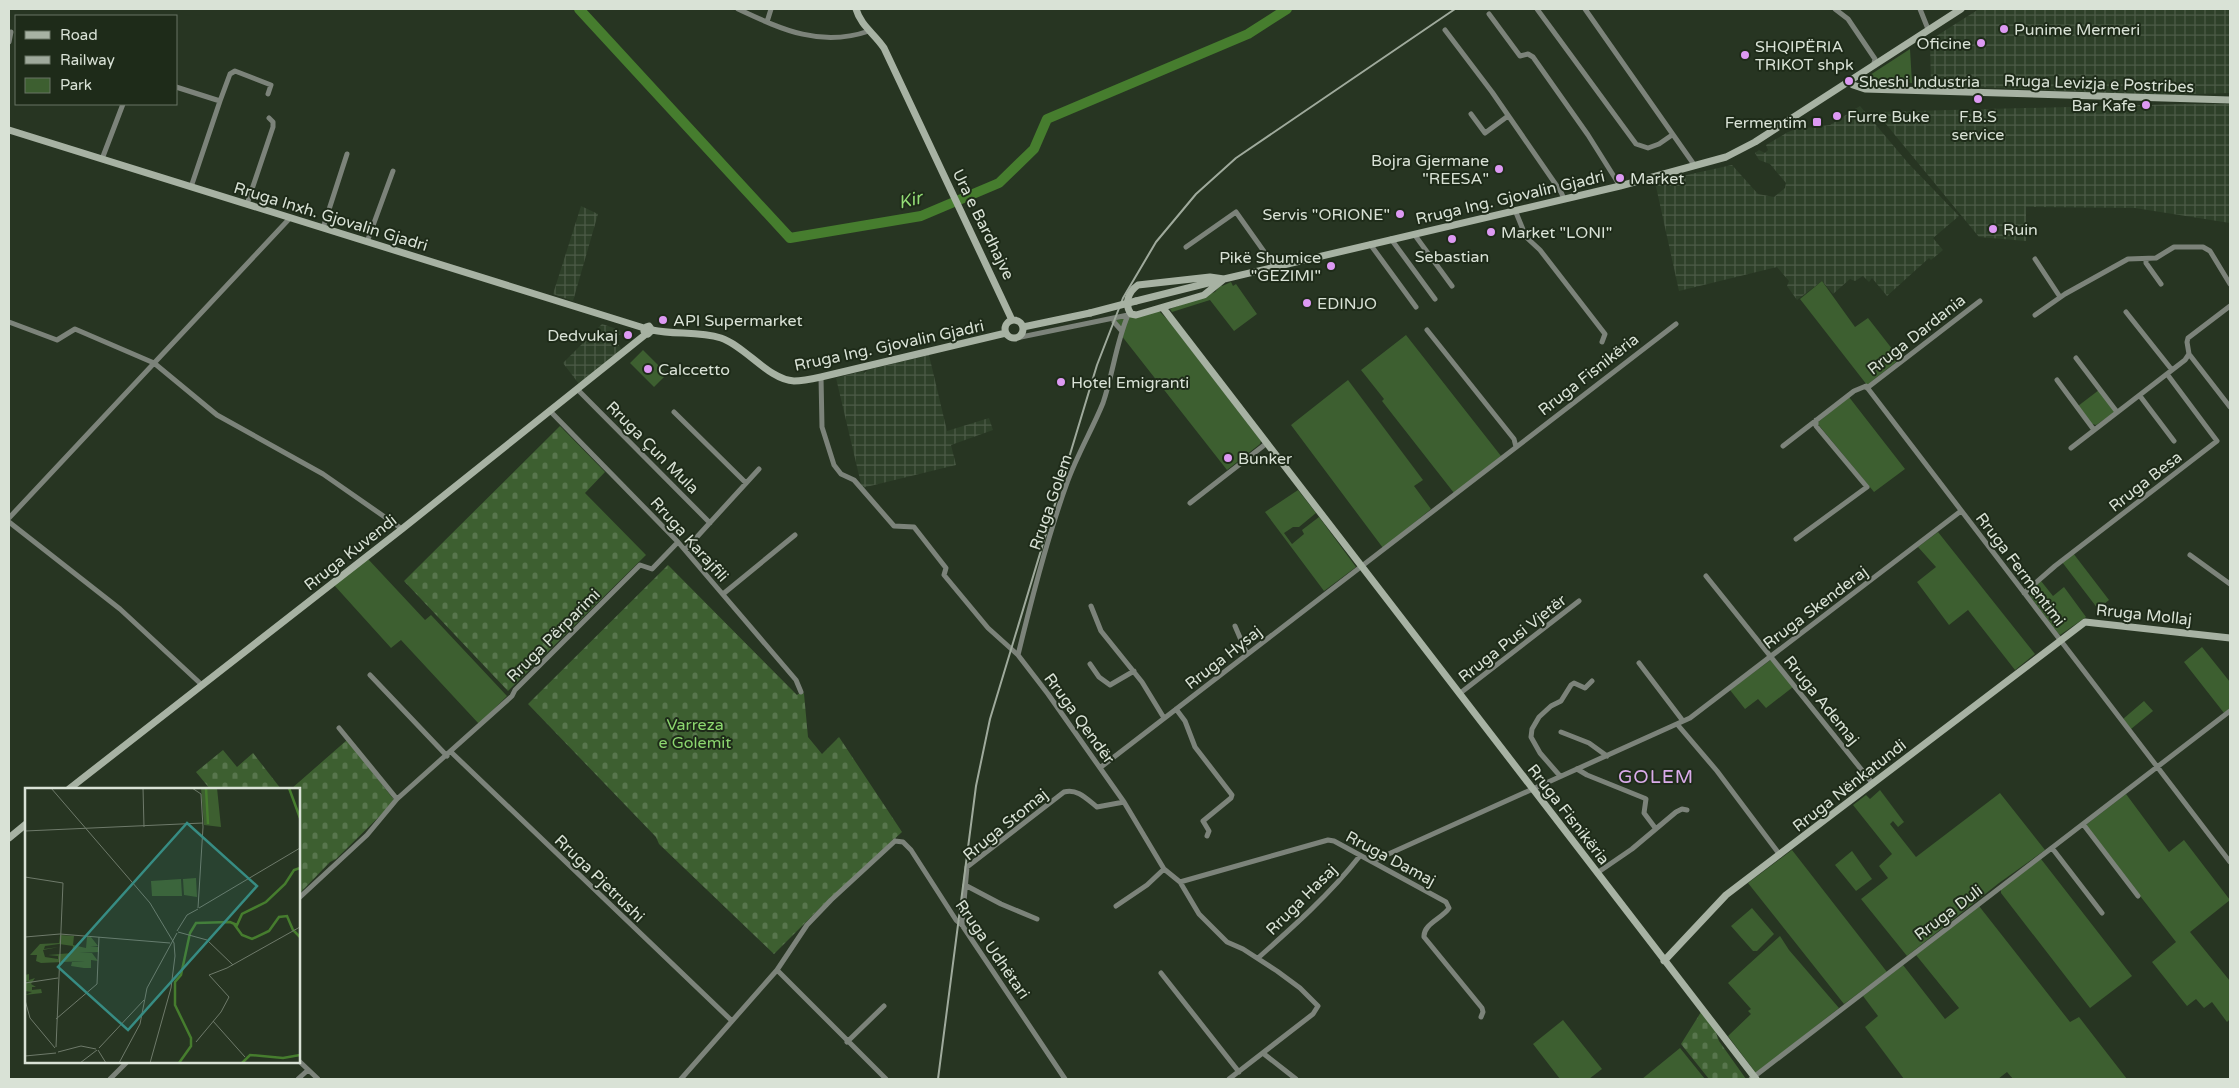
<svg xmlns="http://www.w3.org/2000/svg" width="2239" height="1088" viewBox="0 0 2239 1088" font-family="'Varela Round',sans-serif">
	<style>
		.industrial { fill: url(#industrial-grid) }
		.green { fill: #3d5f30 }
		.cemetery { fill: url(#cemetery-stones) }
		.lines { fill: none; stroke-linecap: round; stroke-linejoin: round }
		.river { stroke: #467d2e; stroke-width: 10 }
		.street { stroke: #7c837a; stroke-width: 5 }
		.secondary { stroke: #a7b2a3; stroke-width: 7 }
		.rail { stroke: #9faa9c; stroke-width: 2 }
		.secondary-bridge { stroke: #a7b2a3; stroke-width: 7 }
		.poi-dot { fill: #dd99f3; stroke: #1e2b19; stroke-width: 2 }
		.labels { text-anchor: middle; stroke-width: 4; stroke-linejoin: round; paint-order: stroke }
		.poi-label { font-size: 16px; fill: #d9e2d6; stroke: #1e2b19; text-anchor: start }
		.street-label { font-size: 16px; fill: #d9e2d6; stroke: #1e2b19 }
		.park-label { font-size: 16px; fill: #8cd76f; stroke: #1e2b19 }
		.water-label { font-size: 18px; font-style: italic; fill: #94de76; stroke: #1e2b19 }
		.quarter-label { font-size: 19px; letter-spacing: 1px; fill: #daabea; stroke: #1e2b19 }
		.inset-river { fill: none; stroke: #467d2e; stroke-width: 2.5 }
		.inset-road { fill: none; stroke: #6e7a6a; stroke-width: 1 }
		.view { fill: #378c83; fill-opacity: 0.15; stroke: #378c83; stroke-width: 2.5 }
		.inset-edge { fill: none; stroke: #d9e2d6; stroke-width: 2.5 }
	</style>
	<defs>
		<pattern id="industrial-grid" width="8" height="8" patternUnits="userSpaceOnUse" patternTransform="scale(1.25)"><rect width="8" height="8" fill="#2e4029"/><path d="M0 4h8M4 0v8" fill="none" stroke="#4c5b47"/></pattern>
		<pattern id="cemetery-stones" width="16" height="16" patternUnits="userSpaceOnUse" patternTransform="scale(1.25)"><rect width="16" height="16" fill="#3d5f30"/><path d="M2 7V4a2 2 0 0 1 4 0v3zM10 15v-3a2 2 0 0 1 4 0v3z" fill="#58764d"/></pattern>
	</defs>
	<rect width="100%" height="100%" fill="#273522"/>
	<path class="industrial" d="M1979 9H2230V93L2161 95 1931 85 1930 40Z
		M2181 104H2230V223L2135 208 2026 207V241L1979 237 1876 112Z
		M1860 106 1908 163 1959 216 1933 238 1943 250 1931 260 1929 258 1887 296 1872 278 1869 282 1863 276 1855 281 1850 279 1833 294 1822 281 1797 300 1787 286 1789 281 1777 267 1679 291 1655 182 1732 165 1758 194 1774 197 1785 188 1786 183 1770 164 1759 160 1755 153 1759 150 1765 153 1768 150 1766 145 1788 132 1797 129 1830 125Z
		M581 206 598 214 573 301 553 294Z
		M602 324 620 330 621 334 614 338 622 350 579 384 563 363Z
		M929 355 947 431 989 418 993 430 951 445 956 465 862 488 836 378 863 371 864 373 868 370Z"/>
	<path class="green" d="M1910 49 1912 83 1869 80 1870 75Z
		M1822 281 1855 327 1868 318 1900 359 1867 385 1800 299Z
		M1231 282 1233 286 1236 284 1257 314 1234 331 1210 300 1172 312 1170 309 1215 292 1221 285 1222 286Z
		M1159 311 1169 321 1261 441 1260 444 1227 470 1121 335 1116 319Z
		M1406 335 1501 456 1454 493 1382 401 1384 399 1361 370Z
		M643 350 667 374 654 387 630 363Z
		M1348 380 1423 480 1414 486 1431 509 1383 548 1291 425Z
		M2099 390 2115 412 2096 425 2092 424 2078 406Z
		M1849 397 1905 469 1874 492 1817 423Z
		M1298 490 1316 513 1299 527H1293L1284 533 1292 544 1304 534 1302 530 1319 517 1356 567 1324 591 1265 512Z
		M1938 532 2035 654 2015 670 1968 610 1949 625 1917 582 1936 567 1918 547Z
		M2073 553 2109 600 2098 609 2062 562Z
		M368 559 425 620 431 615 507 696 479 724 401 640 391 648 334 585Z
		M2041 581 2053 596 2064 587 2086 617 2060 635 2058 633 2030 596 2031 588Z
		M2202 647 2230 682V708L2224 713 2184 662Z
		M1772 659 1793 687 1766 708 1758 699 1745 709 1730 690Z
		M2144 701 2153 711 2131 729 2123 719Z
		M1880 790 1904 822 1898 827 1893 821 1890 824 1916 857 2000 793 2045 850 1999 883 1907 956 1861 899 1888 878 1879 866 1892 854 1853 805 1866 795 1870 799Z
		M2126 794 2169 852 2184 840 2230 900 2190 932 2230 981V1019L2227 1022 2212 1002 2204 1008 2196 999 2187 1006 2152 962 2176 942 2087 828V824Z
		M1792 850 1887 972 1844 1004 1748 883Z
		M1852 851 1872 879 1856 891 1835 865Z
		M2041 859 2132 976 2090 1008 2001 893V889Z
		M1979 906 2070 1022 2079 1017 2127 1079H2013L2007 1072 1998 1079H1904L1865 1027 1878 1016 1863 996 1903 965 1945 1019 1959 1008 1916 955Z
		M1752 908 1774 934 1757 951H1753L1731 926Z
		M1780 936 1789 950 1839 1008 1756 1073 1728 1036 1751 1014 1748 1011 1751 1009 1728 983Z
		M1563 1020 1602 1069 1589 1079H1560L1533 1044Z
		M1680 1048 1705 1079H1642Z"/>
	<path class="cemetery" d="M560 426 605 472 585 493 646 555 508 691 404 581Z
		M668 565 797 695 802 691 804 694 808 737 822 754 839 737 902 832 822 906 774 954 659 844 656 837 528 704Z
		M347 740 395 801 336 859 330 862 301 892 299 890V789H291Z
		M223 750 237 767 253 753 281 789H210L196 772Z
		M1701 1012 1715 1030 1719 1041 1746 1079H1709L1681 1044Z"/>
	<g class="lines">
		<path class="river" d="M579 9 790 238 921 216 999 183 1034 149 1047 119 1248 34 1287 9"/>
		<path class="street" d="M738 9C781 29 820 48 869 31
			M1537 9 1636 144 1648 148 1659 144 1672 135
			M1585 9 1695 166
			M1835 9 1848 19 1875 59 1874 63
			M1920 9 1928 29
			M1489 14 1520 56 1528 54 1533 57 1588 135 1620 186
			M767 22 771 9
			M1445 30 1492 92 1561 192 1564 199
			M9 42 11 32
			M176 87 220 101 230 74 235 71 271 85 268 94
			M1471 114 1485 133 1508 116
			M102 159 123 104
			M191 187 220 101
			M247 204 273 127V122L269 118
			M1515 210 1526 237 1540 250 1605 334 1602 342
			M323 228 347 154
			M1414 234 1452 286
			M1391 239 1435 299
			M367 242 393 171
			M1370 244 1416 307
			M1186 247 1236 212 1275 267
			M2035 259 2060 297
			M2146 259V263L2161 284
			M2126 312 2172 370
			M2035 315 2065 294 2128 259 2156 258 2174 247H2203L2210 251 2230 284
			M1114 318V322L1121 330
			M9 322 57 340 75 329 154 363 217 415 323 474 402 529
			M1427 330 1514 439 1516 447
			M1016 338 1128 315
			M2189 354 2230 407
			M2076 358 2117 412
			M821 377 822 427 834 465 841 474 854 480 894 526 914 527 946 568 944 575 988 628 1018 655 1048 694 1124 802 1164 869 1180 882 1199 914 1227 942 1243 949 1277 971 1300 988 1318 1006 1313 1014 1229 1079
			M2057 380 2094 430
			M1867 388 1980 301
			M577 389 710 523
			M2140 396 2174 441
			M550 411 678 542 796 680 801 692
			M674 412 746 483
			M1783 446 1854 391 1866 386 2230 862
			M2071 448 2185 360 2189 354 2187 342 2188 338 2230 306
			M1190 503 1267 443
			M9 518 290 218
			M9 522 120 609 202 685
			M1796 539 1867 487 1816 426V420
			M685 550 759 469
			M2190 555 2230 584
			M1706 576 1873 784
			M2024 593 2055 566 2217 441 2167 374
			M723 594 795 535
			M1091 606 1101 631 1142 682 1164 718
			M1235 626 1247 654
			M1018 655C1032 597 1047 538 1067 483 1077 455 1092 430 1103 403 1113 374 1116 343 1128 315
			M1639 663 1683 721
			M1090 664 1099 677 1110 685 1134 671
			M370 675 447 756
			M1459 694 1579 601
			M1176 709 1185 721 1195 747 1232 795 1231 798 1203 821 1209 831 1207 836
			M1677 724 1717 771 1780 855
			M339 728 397 799
			M1561 732 1589 743 1607 756
			M451 752 732 1021
			M1101 767 1676 324
			M1577 769 1587 775 1644 798 1646 799 1644 813 1656 829
			M1560 776 1540 753 1531 737 1532 729 1539 717 1551 706 1561 701 1571 685 1574 683 1585 688 1592 681
			M2083 824 2138 896
			M895 841 903 842 911 850 956 920 962 925 1065 1079
			M2052 848 2102 913
			M1373 861 1690 718 1961 511
			M1597 873 1632 849 1676 812 1682 809 1687 810
			M1180 882 1328 840 1334 841 1446 902 1449 908C1443 918 1423 924 1424 937L1482 1008 1483 1012 1481 1017
			M965 885 1001 904 1037 919
			M299 898 367 835 397 799 512 696 515 690 640 565 652 569 678 542
			M1116 906 1147 885 1164 869
			M962 925 967 867 1064 792C1077 788 1087 799 1097 807L1124 802
			M1258 958C1294 926 1330 894 1359 857
			M777 970 886 1079
			M1161 973 1239 1072
			M847 1042 884 1006
			M1264 1054 1296 1079
			M299 1061 318 1079
			M110 1079 127 1062
			M298 1079 308 1070
			M681 1079 777 970 807 925 831 900 895 841
			M1751 1079 2230 711"/>
		<path class="secondary" d="M856 9C861 26 874 33 884 48L1012 320
			M1849 81 1853 85 1865 89 2230 100
			M9 130 644 328
			M1210 277 1224 279 1204 295 1136 315 1131 314C1124 304 1128 292 1138 285Z
			M1136 301 1224 279 1620 186 1726 157 1755 142 1961 9
			M1163 308 1756 1079
			M1005 329a9 9 0 1 1 18 0a9 9 0 1 1-18 0Z
			M1023 327 1090 313
			M652 330 648 334 644 331 646 327 649 326 652 330C675 335 698 331 721 338 745 346 769 380 794 381 803 381 812 379 821 377L1006 333
			M69 789 402 529 646 334
			M9 838 26 824
			M1664 961 1726 895 2085 622 2230 638"/>
		<path class="rail" d="M938 1079 976 786 990 719 1097 365 1123 298 1156 242 1196 194 1236 158 1455 9"/>
		<path class="secondary-bridge" d="M1090 313 1136 301"/>
	</g>
	<g class="poi-dot">
		<circle cx="2004" cy="29" r="5"/>
		<circle cx="1981" cy="43" r="5"/>
		<circle cx="1745" cy="55" r="5"/>
		<circle cx="1849" cy="81" r="5"/>
		<circle cx="1978" cy="99" r="5"/>
		<circle cx="2146" cy="105" r="5"/>
		<circle cx="1837" cy="116" r="5"/>
		<rect x="1812" y="117" width="10" height="10" rx="2.5"/>
		<circle cx="1499" cy="169" r="5"/>
		<circle cx="1620" cy="178" r="5"/>
		<circle cx="1400" cy="214" r="5"/>
		<circle cx="1993" cy="229" r="5"/>
		<circle cx="1491" cy="232" r="5"/>
		<circle cx="1452" cy="239" r="5"/>
		<circle cx="1331" cy="266" r="5"/>
		<circle cx="1307" cy="303" r="5"/>
		<circle cx="663" cy="320" r="5"/>
		<circle cx="628" cy="335" r="5"/>
		<circle cx="648" cy="369" r="5"/>
		<circle cx="1061" cy="382" r="5"/>
		<circle cx="1228" cy="458" r="5"/>
	</g>
	<g class="labels">
		<g class="poi-label">
			<text x="2014" y="35">Punime Mermeri</text>
			<text x="1971" y="49" text-anchor="end">Oficine</text>
			<text x="1755" y="52">SHQIPËRIA<tspan x="1755" dy="18">TRIKOT shpk</tspan></text>
			<text x="1859" y="87">Sheshi Industria</text>
			<text x="2136" y="111" text-anchor="end">Bar Kafe</text>
			<text x="1847" y="122">Furre Buke</text>
			<text x="1978" y="122" text-anchor="middle">F.B.S<tspan x="1978" dy="18">service</tspan></text>
			<text x="1807" y="128" text-anchor="end">Fermentim</text>
			<text x="1489" y="166" text-anchor="end">Bojra Gjermane<tspan x="1489" dy="18">"REESA"</tspan></text>
			<text x="1630" y="184">Market</text>
			<text x="1390" y="220" text-anchor="end">Servis "ORIONE"</text>
			<text x="2003" y="235">Ruin</text>
			<text x="1501" y="238">Market "LONI"</text>
			<text x="1452" y="262" text-anchor="middle">Sebastian</text>
			<text x="1321" y="263" text-anchor="end">Pikë Shumice<tspan x="1321" dy="18">"GEZIMI"</tspan></text>
			<text x="1317" y="309">EDINJO</text>
			<text x="673" y="326">API Supermarket</text>
			<text x="618" y="341" text-anchor="end">Dedvukaj</text>
			<text x="658" y="375">Calccetto</text>
			<text x="1071" y="388">Hotel Emigranti</text>
			<text x="1238" y="464">Bunker</text>
		</g>
		<g class="street-label">
			<text transform="translate(2099 83) rotate(2)" y="6">Rruga Levizja e Postribes</text>
			<text transform="translate(1510 197) rotate(-13)" y="6">Rruga Ing. Gjovalin Gjadri</text>
			<text transform="translate(331 216) rotate(17)" y="6">Rruga Inxh. Gjovalin Gjadri</text>
			<text transform="translate(984 224) rotate(64)" y="6">Ura e Bardhajve</text>
			<text transform="translate(1916 334) rotate(-38)" y="6">Rruga Dardania</text>
			<text transform="translate(889 345) rotate(-12)" y="6">Rruga Ing. Gjovalin Gjadri</text>
			<text transform="translate(1588 374) rotate(-38)" y="6">Rruga Fisnikëria</text>
			<text transform="translate(653 447) rotate(45)" y="6">Rruga Çun Mula</text>
			<text transform="translate(2145 481) rotate(-38)" y="6">Rruga Besa</text>
			<text transform="translate(1050 502) rotate(-71)" y="6">Rruga Golem</text>
			<text transform="translate(690 539) rotate(48)" y="6">Rruga Karajfili</text>
			<text transform="translate(350 552) rotate(-38)" y="6">Rruga Kuvendi</text>
			<text transform="translate(2021 569) rotate(53)" y="6">Rruga Fermentimi</text>
			<text transform="translate(1815 607) rotate(-37)" y="6">Rruga Skenderaj</text>
			<text transform="translate(2144 614) rotate(6)" y="6">Rruga Mollaj</text>
			<text transform="translate(553 635) rotate(-45)" y="6">Rruga Përparimi</text>
			<text transform="translate(1512 638) rotate(-38)" y="6">Rruga Pusi Vjetër</text>
			<text transform="translate(1223 657) rotate(-38)" y="6">Rruga Hysaj</text>
			<text transform="translate(1822 700) rotate(51)" y="6">Rruga Ademaj</text>
			<text transform="translate(1080 718) rotate(54)" y="6">Rruga Qendër</text>
			<text transform="translate(1849 785) rotate(-38)" y="6">Rruga Nënkatundi</text>
			<text transform="translate(1569 814) rotate(52)" y="6">Rruga Fisnikëria</text>
			<text transform="translate(1005 824) rotate(-39)" y="6">Rruga Stomaj</text>
			<text transform="translate(1391 858) rotate(28)" y="6">Rruga Damaj</text>
			<text transform="translate(600 878) rotate(44)" y="6">Rruga Pjetrushi</text>
			<text transform="translate(1301 899) rotate(-45)" y="6">Rruga Hasaj</text>
			<text transform="translate(1948 912) rotate(-37)" y="6">Rruga Duli</text>
			<text transform="translate(993 949) rotate(55)" y="6">Rruga Udhëtari</text>
		</g>
		<g class="park-label">
			<text x="695" y="730">Varreza<tspan x="695" dy="18">e Golemit</tspan></text>
		</g>
		<g class="water-label">
			<text transform="translate(910 200) rotate(-14)" y="6">Kir</text>
		</g>
		<g class="quarter-label">
			<text x="1656" y="783">GOLEM</text>
		</g>
	</g>
	<g transform="translate(25 788)">
		<rect width="275" height="275" fill="#273522"/>
		<path d="M176 0H192L196 39 179 37ZM35 147 49 148 48 157 61 160 62 149H66L73 158 65 159H74V164L54 165H67L73 173 66 172V180H59L46 178 47 174 60 173 16 175 11 173 12 167H5L15 156 34 155ZM34 156 48 158 47 165 23 167 33 168V171L20 169 18 162 34 159 19 161 20 158ZM4 186V192L10 190 6 196 11 199H7V202L16 201 17 205 0 207 7 204 0 203V195L4 194 0 193V187Z" fill="#3d5f30" fill-rule="evenodd"/>
		<path d="M171 90 172 109 159 107 158 91ZM156 91 157 108H127L126 93Z" fill="#3d5f30"/>
		<path class="inset-river" d="M181 0 183 36M264 0 275 30M209 136 217 147 227 151 244 143 254 129 262 128 268 142 275 149M154 275 166 258V250L150 217V194L156 187 165 145 171 135 205 134 212 137 217 126 241 114 260 96 269 82 275 80M217 275 225 267 258 270 275 267"/>
		<path class="inset-road" d="M26 0 125 115 149 155 150 168 146 200 125 275M118 0 119 39M167 0 176 6 178 39 173 120M0 43 178 35M0 89 38 95 31 259M174 120 275 60M152 143 162 127 173 121M153 144 182 152 208 177M0 149 35 146 145 155M0 195 33 190M0 212 5 230 30 260M31 231 72 196 74 149M188 233 220 269M171 254 196 224 204 209 184 187 202 180 275 139M74 260 119 212M73 262 81 275M33 264 56 258 71 261M0 268 31 265M55 275 72 262M94 275 115 236 122 200 152 145"/>
		<path class="view" d="M162 35 232 98 103 242 33 179Z"/>
		<rect width="275" height="275" class="inset-edge"/>
	</g>
	<rect width="2239" height="1088" fill="none" stroke="#d9e2d6" stroke-width="20"/>
	<rect x="15" y="15" width="162" height="90" fill="#1e2b19" stroke="#697465"/>
	<rect x="25" y="31" width="25" height="8" fill="#a7b2a3" stroke="#697465"/>
	<text x="60" y="40" font-size="15" fill="#d9e2d6">Road</text>
	<rect x="25" y="56" width="25" height="8" fill="#9faa9c" stroke="#697465"/>
	<text x="60" y="65" font-size="15" fill="#d9e2d6">Railway</text>
	<rect x="25" y="78" width="25" height="15" fill="#3d5f30" stroke="#697465"/>
	<text x="60" y="90" font-size="15" fill="#d9e2d6">Park</text>
</svg>
